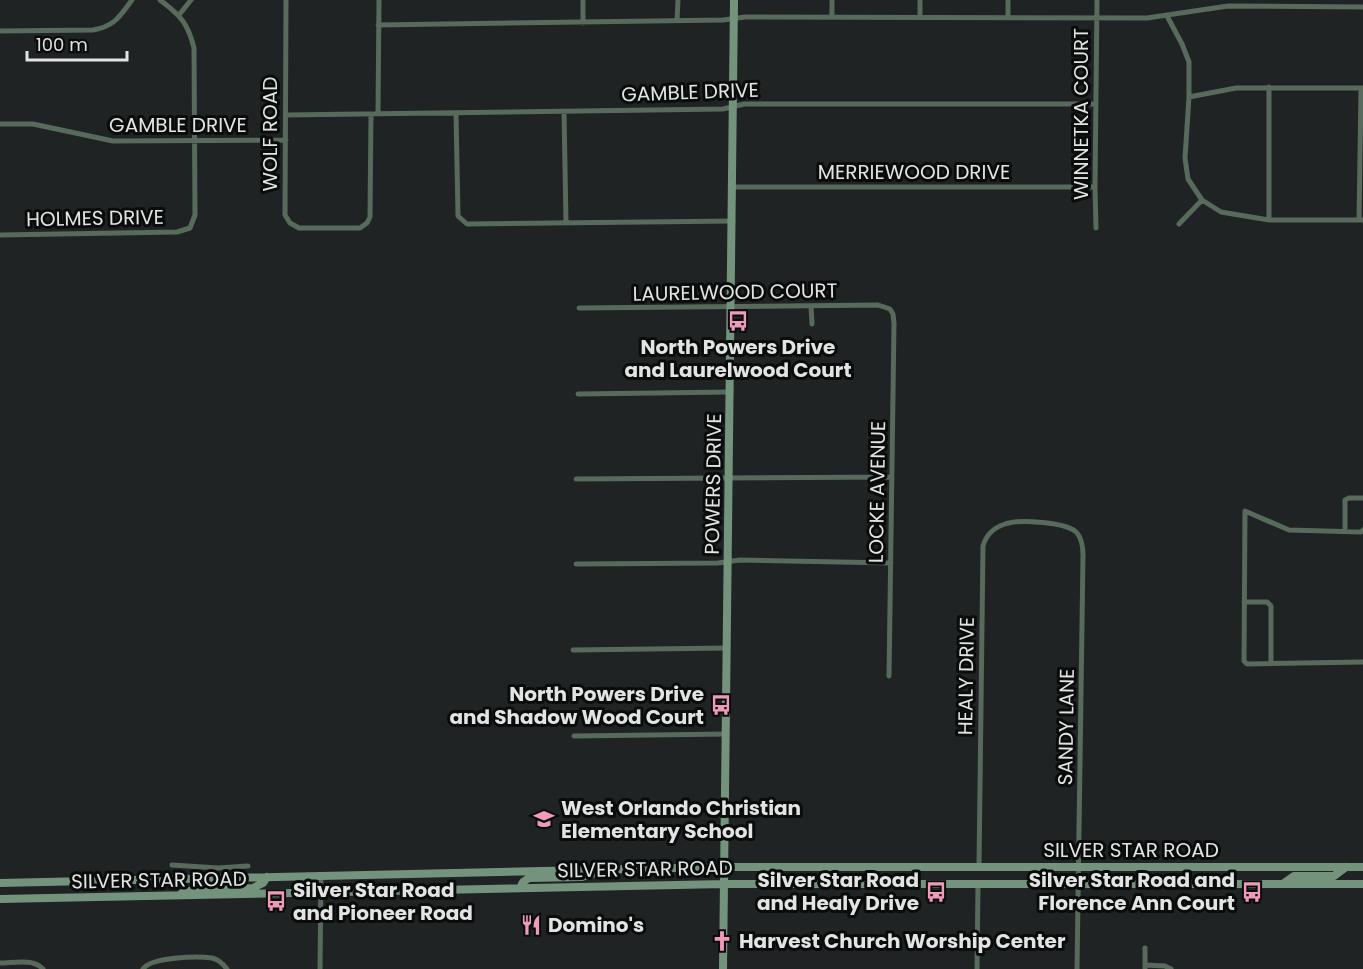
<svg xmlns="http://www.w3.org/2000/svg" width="1363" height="969" viewBox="0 0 1363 969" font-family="Poppins,sans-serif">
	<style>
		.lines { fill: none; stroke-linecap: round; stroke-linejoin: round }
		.street { stroke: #576a5c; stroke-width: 5 }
		.secondary { stroke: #74937d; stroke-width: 8 }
		.labels { text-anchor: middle; stroke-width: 6; stroke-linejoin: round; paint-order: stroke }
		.street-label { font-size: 20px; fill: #e1e4e3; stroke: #0a0c0c }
		.poi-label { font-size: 20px; font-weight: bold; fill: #e1e4e3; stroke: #0a0c0c; text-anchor: start }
	</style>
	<rect width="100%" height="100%" fill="#1f2323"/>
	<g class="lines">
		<path class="street" d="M286 0 285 215 290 223 299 228H360L367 223 370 217 371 114
			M583 0V23
			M920 0V17
			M1008 0V17
			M179 15 191 0
			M1167 16 1182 44 1189 62V97L1185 158 1188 179 1202 200 1221 212 1269 220H1363
			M832 17V0
			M677 21 678 0
			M378 25 723 20 745 17 1147 18 1228 6 1363 7
			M0 31 93 30C115 26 119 17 132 0
			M1189 97 1236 88H1363
			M564 111 566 223
			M456 113 458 216 467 224 733 221
			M378 114 379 0
			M286 115 723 109 744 104H1096
			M0 124H33L113 141 286 140
			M733 187H1095
			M1269 220V87
			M1359 220 1361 88
			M1179 224 1202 200
			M1096 228 1095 187 1097 0
			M0 235 177 232 190 228 195 215 194 48C188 23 180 15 160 0
			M811 306 812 324
			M579 308 878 305 890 309 893 314 894 324 889 676
			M578 394 731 392
			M576 479 892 477
			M1363 530 1361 532 1289 530 1245 511 1244 661 1247 664 1363 662
			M1345 531V500L1349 498H1363
			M576 564 718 563 740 560 891 563
			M1244 602H1267L1271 606V663
			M573 650 728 648
			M574 736 727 734
			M172 865 218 868 248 866
			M979 867 983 546C986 535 993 528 1005 524 1018 519 1068 522 1077 533 1082 539 1083 548 1083 555L1077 969
			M0 963C14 963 33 958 43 969
			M1145 965 1165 966 1171 969
			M143 969C151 957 197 956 212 958 218 959 223 964 227 969
			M320 969 321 876
			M977 969 978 884
			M1145 969V948"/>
		<path class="secondary" d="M0 883 724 867H1363
			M1284 883 1294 876H1334L1346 867
			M520 888 523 882 529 878 582 877 596 873
			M182 893 196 889 253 888 263 883 267 877
			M0 899 724 884H1363
			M723 969 734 0"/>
	</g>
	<defs>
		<g id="bus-bare" transform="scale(1.62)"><path d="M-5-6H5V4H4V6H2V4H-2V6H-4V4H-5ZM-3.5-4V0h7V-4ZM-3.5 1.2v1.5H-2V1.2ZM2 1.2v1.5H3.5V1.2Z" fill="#ef9ab8" stroke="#0a0c0c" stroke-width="2.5" paint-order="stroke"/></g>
		<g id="school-bare" transform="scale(1.62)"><path d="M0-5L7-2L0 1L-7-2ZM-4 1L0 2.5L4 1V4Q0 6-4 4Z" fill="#ef9ab8" stroke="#0a0c0c" stroke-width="2.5" paint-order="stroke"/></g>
		<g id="restaurant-bare" transform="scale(1.62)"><path d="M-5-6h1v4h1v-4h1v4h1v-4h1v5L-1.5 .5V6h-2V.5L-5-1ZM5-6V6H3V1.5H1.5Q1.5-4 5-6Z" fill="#ef9ab8" stroke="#0a0c0c" stroke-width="2.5" paint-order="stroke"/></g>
		<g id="church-bare" transform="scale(1.62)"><path d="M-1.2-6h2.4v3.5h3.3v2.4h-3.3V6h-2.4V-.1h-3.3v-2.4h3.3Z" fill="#ef9ab8" stroke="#0a0c0c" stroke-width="2.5" paint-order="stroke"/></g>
	</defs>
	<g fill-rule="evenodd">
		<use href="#bus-bare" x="738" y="321"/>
		<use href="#bus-bare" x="721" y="705"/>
		<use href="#school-bare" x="544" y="819"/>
		<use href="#bus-bare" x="936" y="892"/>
		<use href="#bus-bare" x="1252" y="892"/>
		<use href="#bus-bare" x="276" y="901"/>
		<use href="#restaurant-bare" x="531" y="925"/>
		<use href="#church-bare" x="722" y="941"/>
	</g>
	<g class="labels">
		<g class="street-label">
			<text transform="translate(690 92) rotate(-2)" y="7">GAMBLE DRIVE</text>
			<text transform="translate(1081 114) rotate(-90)" y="7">WINNETKA COURT</text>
			<text x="178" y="132">GAMBLE DRIVE</text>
			<text transform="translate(270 134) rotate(-90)" y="7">WOLF ROAD</text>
			<text x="914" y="179">MERRIEWOOD DRIVE</text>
			<text transform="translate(95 218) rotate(-1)" y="7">HOLMES DRIVE</text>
			<text transform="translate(735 292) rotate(-1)" y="7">LAURELWOOD COURT</text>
			<text transform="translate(713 484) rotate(-89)" y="7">POWERS DRIVE</text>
			<text transform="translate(877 492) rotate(-89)" y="7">LOCKE AVENUE</text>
			<text transform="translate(966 676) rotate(-89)" y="7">HEALY DRIVE</text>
			<text transform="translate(1066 727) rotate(-89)" y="7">SANDY LANE</text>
			<text x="1131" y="857">SILVER STAR ROAD</text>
			<text transform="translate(645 869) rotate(-1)" y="7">SILVER STAR ROAD</text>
			<text transform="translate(159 880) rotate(-1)" y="7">SILVER STAR ROAD</text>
		</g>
		<g class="poi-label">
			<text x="738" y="354" text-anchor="middle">North Powers Drive<tspan x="738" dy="23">and Laurelwood Court</tspan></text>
			<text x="704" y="701" text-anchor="end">North Powers Drive<tspan x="704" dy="23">and Shadow Wood Court</tspan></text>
			<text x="561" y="815">West Orlando Christian<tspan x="561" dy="23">Elementary School</tspan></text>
			<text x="919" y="887" text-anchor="end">Silver Star Road<tspan x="919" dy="23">and Healy Drive</tspan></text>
			<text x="1235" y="887" text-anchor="end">Silver Star Road and<tspan x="1235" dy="23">Florence Ann Court</tspan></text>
			<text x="293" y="897">Silver Star Road<tspan x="293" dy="23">and Pioneer Road</tspan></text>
			<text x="548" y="932">Domino's</text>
			<text x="739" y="948">Harvest Church Worship Center</text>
		</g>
	</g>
	<path d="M27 51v9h100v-9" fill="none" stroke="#e1e4e3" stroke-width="3"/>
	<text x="36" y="51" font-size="18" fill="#e1e4e3" stroke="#0a0c0c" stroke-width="4.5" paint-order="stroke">100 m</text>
</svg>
